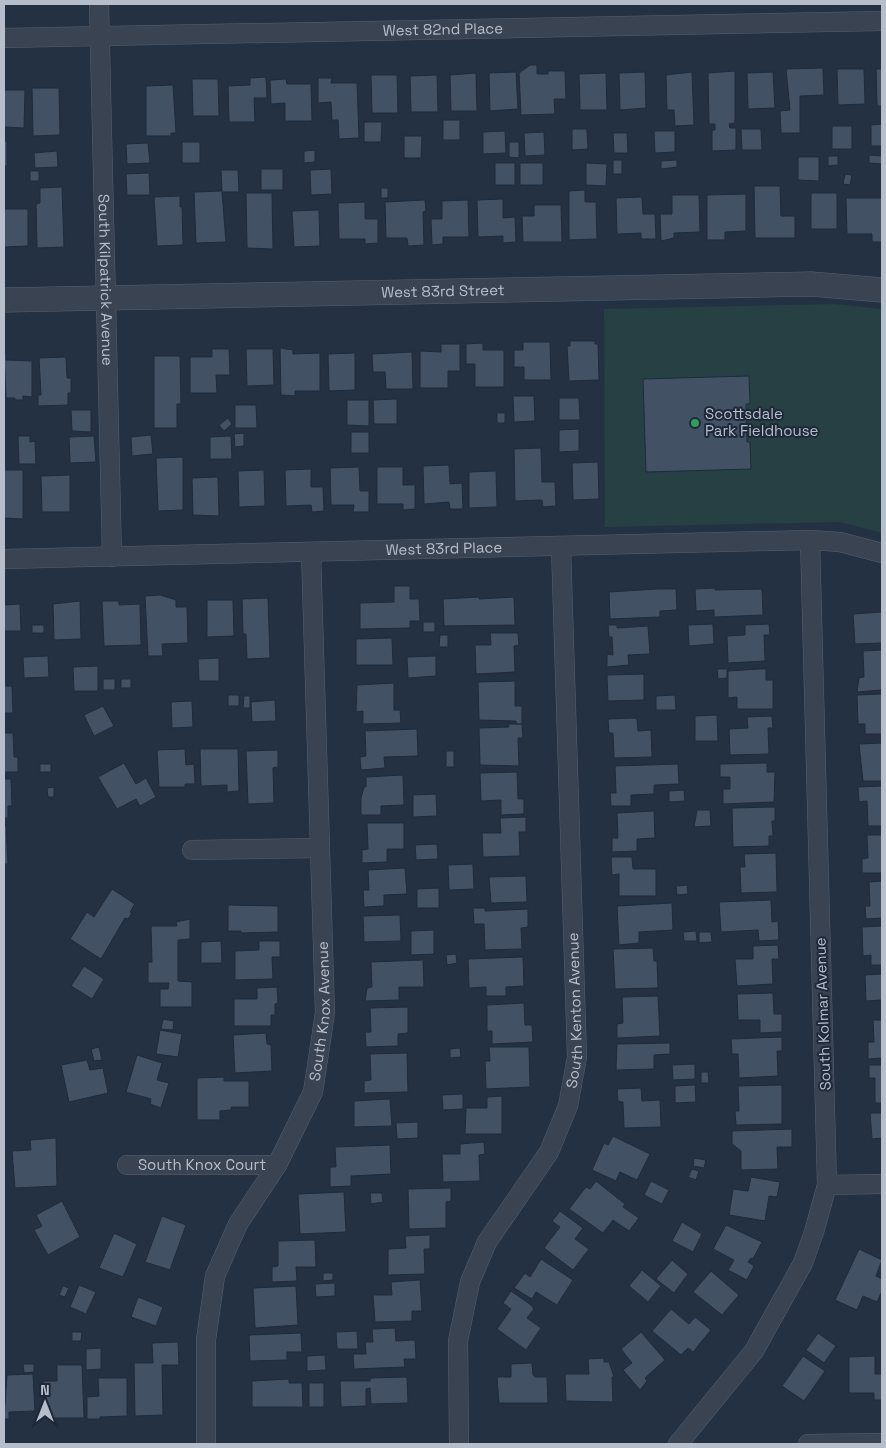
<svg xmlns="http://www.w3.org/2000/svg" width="886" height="1448" viewBox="0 0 886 1448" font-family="'Space Grotesk',sans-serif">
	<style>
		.green { fill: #264044 }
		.building { fill: #435165; stroke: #202a39 }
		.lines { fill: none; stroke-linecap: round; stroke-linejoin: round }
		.minor-casing { stroke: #57616f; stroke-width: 20 }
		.tertiary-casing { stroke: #57616f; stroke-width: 25 }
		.minor { stroke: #394352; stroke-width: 19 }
		.tertiary { stroke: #394352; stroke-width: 24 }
		.leisure-dot { fill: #2e9e5b; stroke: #1e2838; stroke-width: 2 }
		.labels { text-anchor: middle; stroke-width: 4; stroke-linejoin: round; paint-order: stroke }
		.street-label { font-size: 15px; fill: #b6becc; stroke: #1e2838 }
		.poi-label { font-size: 15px; fill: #b6becc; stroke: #1e2838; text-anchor: start }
	</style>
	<rect width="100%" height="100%" fill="#243143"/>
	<path class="green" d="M834 304 882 309V533L840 522 605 527 604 309Z"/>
	<path class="building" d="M530 65H537V74H548V71H565L566 99H554L555 114 521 115 519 73Z
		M823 68 824 95 800 96V133H781L780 111 790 110 786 69Z
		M837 69H864L865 104 838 105Z
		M876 69H882V106H877Z
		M735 71V123L729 124 730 128H736V150L712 151V130H715V124H709L708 73Z
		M516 72 518 109 490 111 489 73Z
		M645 72 646 108 620 110 619 73Z
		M692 72 694 125 675 126 674 110H667L666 75Z
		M773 72 775 108 748 109 747 73Z
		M476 73 477 111H451L450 75Z
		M606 73 607 110H580L579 74Z
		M371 75H397L398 113H372Z
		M437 75 438 112H411L410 76Z
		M266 77 267 98H254L255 122H229L228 86 250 85V78Z
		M318 78H332L331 83H357L359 138 339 139 338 120H332L331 102 318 103Z
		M192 79H218L219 116H193Z
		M286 79 287 84H311L312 121H285V103L271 104 270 80Z
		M173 85 176 133H171V136H146V86Z
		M32 88H59L60 135 33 136Z
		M4 90H25L24 128 4 127Z
		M443 120H460V140H443Z
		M364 122H382L381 142H364Z
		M882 124V146H871V125Z
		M832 126H852V149H832Z
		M572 129H587L588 149 572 150Z
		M741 129H761L762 150H742Z
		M505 131 506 153 483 154V132Z
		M654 131H675V152L655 153Z
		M544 132 545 155 525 156 524 133Z
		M613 133H627L628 153H614Z
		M404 136H422L421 158H404Z
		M4 141H7V166H4Z
		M182 142H200V163H182Z
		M509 142H519V158L509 157Z
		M148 143 150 163 127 164 126 144Z
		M315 150V162L304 163V151Z
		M57 151 58 167 35 168 34 153Z
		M869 155 882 156V164L869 163Z
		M828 156H838V165L828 166Z
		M798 157H819V181L798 180Z
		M613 160H622V174H613Z
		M677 160V167L661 169V161Z
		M495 163H515V185H495Z
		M520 163H543V185H520Z
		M586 163 607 164 606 186 586 185Z
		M261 169H283V190H261Z
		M331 169 332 194 311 195 310 170Z
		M221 170H238L239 192H222L226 242 196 243 194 192 222 191Z
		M30 171H39V181H30Z
		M149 173 150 195H127L126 174Z
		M845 174 852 175 850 185 843 184Z
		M754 186H780L781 216H795V238H755Z
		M62 187 64 247 37 248 36 204 40 203V188Z
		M381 188H388V198H381Z
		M585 190V202H596L597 239 569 240V191Z
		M246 193H272L273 249 247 248Z
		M811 193H837V229H811Z
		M746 194V231L725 232V240H707V195Z
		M672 195H699L700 232 674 233V238L661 241 660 214H672Z
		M180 196V207H182L183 245 157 246 154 197Z
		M642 197 643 214H655L656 239H641V233L617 234 616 198Z
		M846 198H882V242H872V234H847Z
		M503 199V218L515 217 516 242 503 243V236L478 237 477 200Z
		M425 200 426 211 423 212 424 245 408 246 407 238H386L385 202Z
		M468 200 469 237H443V244L432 245 431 219H442V201Z
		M365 202V219H378V243L365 244V239H339L338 203Z
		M534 205H561L562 242H523L522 216H534Z
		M4 209H28V246L4 247Z
		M319 210 320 246 294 247 292 211Z
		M570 341H595V344H598L599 380 569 381 567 346H570Z
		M523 342H550L551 380H524V367H514V350H523Z
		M483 343V350H504V387H475V364H466V344Z
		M441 344H460V371H448V388H420V351L441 352Z
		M280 348 293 350V354L320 353V391H295V396L281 395Z
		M212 349H229L230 375H216L217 393H190V357H212Z
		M246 349H273L274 385 247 386Z
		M412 352 413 389H386L385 372H373L372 354Z
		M355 353V390L329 391 328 354Z
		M4 354H6V360L32 361V397L23 396V400H15V398H6Z
		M154 356H180L181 404H177V428H154Z
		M66 357 67 378H71V393H68V405L38 406V395H41L39 358Z
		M749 376 750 404H746L747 442H750L751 469 646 472 643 379Z
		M513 396H534L535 421 514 422Z
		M559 398H579L580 420H559Z
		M397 399V424H374L373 400Z
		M347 400H369V426L347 425Z
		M235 405H256L257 428H235Z
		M71 410H91V432L72 431Z
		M497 413H505V423H497Z
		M228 418 232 424 224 431 219 425Z
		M579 429V451L559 452V430Z
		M351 432H369V453H351Z
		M244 433V446L235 447 234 434Z
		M151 435 153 454 132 456 131 437Z
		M18 436H30V442L35 441 36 464H19Z
		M94 436 96 462 70 463 69 437Z
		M231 436 232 459H210V437Z
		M541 448 542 482H555L556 506 543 507 542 500 515 501 514 449Z
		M183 457V510L158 511 156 458Z
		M598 462 599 499 573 500 572 463Z
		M449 465 450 484 462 483 463 509H450L449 502 424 504 423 466Z
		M359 467 360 491H369V512H353L354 505H331L330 468Z
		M377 467H403V485H415V509L403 510V504H377Z
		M311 469V487H323L324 511 312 512 311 505 286 506 285 470Z
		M4 470H23V519L4 518Z
		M264 470 265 506 239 507 238 471Z
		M496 471 497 507 469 508V472Z
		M70 475V512H42L41 476Z
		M218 477 219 516 193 515 192 478Z
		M394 586H410V599H419L420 621H410V628L360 629V603L394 602Z
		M715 588V590L762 589 763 615 714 617V610L696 611 695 589Z
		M657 589H676L677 610 660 611V617L610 619 609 592Z
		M160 595 176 600V607H187L188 643 162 644 163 656H148L145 596Z
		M479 597V599L514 597 515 625 444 626 443 599Z
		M268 598 270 658 247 659 246 634H243L242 599Z
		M207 600H233L234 636 207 637Z
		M80 601 81 639 54 640 53 604Z
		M102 601H119V605L140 604 141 645 104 646Z
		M20 604 21 631H4V605Z
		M882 612V643L855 644 853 614Z
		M423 622H435V632H423Z
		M713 624 714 644 689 646 688 625Z
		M769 624 770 635H764L765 661 728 663 727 636 745 635V625Z
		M32 625H44V633H32Z
		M608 625H617V628L648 626 650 654 628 655 629 665 607 667V654L613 655 612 637H609Z
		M490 633H518L519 645 514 646 515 672 476 674 475 645H491Z
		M440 635H448V647H439Z
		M392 638 393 665H356V639Z
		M882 650V690L857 692 859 678 864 677 863 651Z
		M48 656 49 677 24 678 23 657Z
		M436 656V676L408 678 407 657Z
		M219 658V681H199L198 659Z
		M98 666V691H74L73 667Z
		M717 669H727V678L718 679Z
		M759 669H766V680H773V709H737V697L728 698V671Z
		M644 674V700L608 701 607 675Z
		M103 679H115V690H103Z
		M121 679H131V688H121Z
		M515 681V706H522V724H516V721L479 720 478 682Z
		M394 683V710H400L401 723 363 724V711L356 712 357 685Z
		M4 686H12L13 713H4Z
		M882 694V734H865V724H858L857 695Z
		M228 695H239V706H228Z
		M675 695 676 710H656V696Z
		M244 696H250V708H243Z
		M275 700 276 721 252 722 251 702Z
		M192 701 193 727 172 728 171 702Z
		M103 706 114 726 94 736 84 715Z
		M717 715 718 741H695V716Z
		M772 716 773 728H768L769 754 730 755 729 729 748 728 747 717Z
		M634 718 637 719 638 731 651 730 652 757 614 758 613 733H609L608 719Z
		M508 724H522L523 738H518L519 766 480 765 479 728 509 727Z
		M417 729 418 756 384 757 385 768 361 770 360 757 366 756 365 731Z
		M4 733H13L14 757H18V772H4Z
		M882 743V781H863L859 744Z
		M185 749 186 765 194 764 195 784H185V787H159L157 750Z
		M200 749H238L239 791 227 792V785L201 786Z
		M278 750V767L273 768 274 803 248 804 246 751Z
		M446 751H454V767H446Z
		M124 763 136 784 146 778 156 797 140 806 136 799 117 809 98 777Z
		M767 763V772H775L774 802 723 804V789H730V777H720V764Z
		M40 764H51V772H40Z
		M678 764 679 784 654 785V794L631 795V806H611L610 793H616L615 766Z
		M517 772 518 799H524V814L501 815V800L481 801 480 773Z
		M403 775 404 805 381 806V815H361V798L364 787H366V777Z
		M4 779H11L12 806H8V818H4Z
		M882 786V826H868L867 801 859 802 858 787Z
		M54 787V797H48L47 788Z
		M684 790 685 801 669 802V791Z
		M436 794 437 816 413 817V795Z
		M775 807V821H772L773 836H769V846L733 847 732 808Z
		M697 810H710L711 826 694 827Z
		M654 811 655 838 637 839V851L612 852V838H618L617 813Z
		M526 817V832H519L520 856 483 857 482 833H501L500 818Z
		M367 823H404V849H387V862L362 863V850L368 849Z
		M4 825H6L8 864H4Z
		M867 835H882V873H862V859L868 858Z
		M437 844 438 859 416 860 415 845Z
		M776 853 777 892 741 893 740 867H745L744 854Z
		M611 857H632L633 869H656V896H619V874L612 875Z
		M473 864 474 889 449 890 448 865Z
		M405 868 407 894 384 895V906L364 907 363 890H369L368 870Z
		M526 876 527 902 491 903 489 877Z
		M882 881V918L866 919 865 906H870L869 882Z
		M687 885 688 894 677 895 676 886Z
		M439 888V908H417V889Z
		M112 889 135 904 130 912 132 913 128 919 125 918 101 959 70 939 87 912 94 917Z
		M771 900 772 922 778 921 779 940 759 941 758 930 721 932 719 902Z
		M672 903 673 930 639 932V943L619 945 617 906Z
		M228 905 278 906V932L241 933V931H228Z
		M473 908H485V911L528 909V927L521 928 522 949 485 950 484 924H474Z
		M400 915 401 941 364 942 363 916Z
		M190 919V939L178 940V981L192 982V1007H160V989H168L169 983H148V962H152L151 926H177L176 922Z
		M882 926V965H871V955L863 956 862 927Z
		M434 930V954L411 955V931Z
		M696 931 697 941H684L683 932Z
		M699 932H711L712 942 699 943Z
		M221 941 222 963H201V942Z
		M259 941H280V957H272L273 979 235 980V951L259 950Z
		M778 945 779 959H772L773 984 737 986 735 959H753V946Z
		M653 948 654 961H657L658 988 615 989 613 949Z
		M456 954 457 963 447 965 446 955Z
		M523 957 524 986 506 987V996H486V987L469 988 468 959Z
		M423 960 424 987H399V1000L365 1001 367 988 372 987 371 962Z
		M84 966 104 979 92 999 71 986Z
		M882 974V1000L866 1001 865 975Z
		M277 987 278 1003 275 1004V1015H271V1026H234V999H257V988Z
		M773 993 774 1014H782V1032L760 1033V1020H738L737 994Z
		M658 996 660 1036 617 1038V1024L623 1023 622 997Z
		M524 1003 525 1025H532L533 1042 492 1044V1031H487V1005Z
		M408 1007V1033L398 1034V1046L366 1047 365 1032H371L370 1008Z
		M163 1019 174 1021 173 1030 161 1029Z
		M873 1020H882V1058L868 1059V1042H874Z
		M160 1030 182 1034 178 1057 156 1054Z
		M266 1033 267 1044 271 1045 272 1071 235 1073 233 1035Z
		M782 1037V1051H777L778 1076 739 1078 738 1054H732L731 1039Z
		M670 1043V1054L654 1055V1069L616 1070 617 1044Z
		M99 1047 102 1060 94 1061 91 1049Z
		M489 1047H529L530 1087 486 1089 485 1061H490Z
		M460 1048 461 1057 450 1058V1049Z
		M407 1053 408 1092 364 1093V1081L371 1080 370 1054Z
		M137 1055 162 1063 157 1080 169 1083 161 1108 150 1104 151 1099 126 1092Z
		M87 1060 90 1070 103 1068 108 1093 69 1102 61 1065Z
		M695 1064V1079L673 1080 672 1065Z
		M869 1065H882V1103H875V1078H869Z
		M701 1072H708L709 1083H701Z
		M224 1077V1081H249V1107H231V1110L220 1111V1120H197V1078Z
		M695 1085 696 1102 675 1103V1086Z
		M782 1085V1124L736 1125 735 1111H739L738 1086Z
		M641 1088 642 1101 660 1100 661 1127 624 1128 623 1102 618 1101 617 1089Z
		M463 1094V1109L443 1110 442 1095Z
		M502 1096V1134H465L466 1108H487V1097Z
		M390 1099 392 1126 354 1127V1101Z
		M870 1113H882V1138L872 1139Z
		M418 1122V1138L397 1139 396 1123Z
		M792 1129V1147H777L778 1169 741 1170V1151L732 1144V1131Z
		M613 1136 650 1154 637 1180 620 1172 616 1181 592 1170 604 1143 608 1145Z
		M56 1138 57 1186 15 1188 12 1151 31 1150 30 1140Z
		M484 1142 485 1154 479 1155 480 1181 443 1182 442 1154H460V1144Z
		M390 1145 391 1174 351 1176V1186L330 1187V1167H336L335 1147Z
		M694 1158 706 1160 704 1168 693 1166Z
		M692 1169 699 1171 696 1180 688 1177Z
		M751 1177 780 1182 777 1197 769 1196 765 1221 729 1215 733 1189 748 1191Z
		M596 1181 625 1204 623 1207 639 1218 629 1231 613 1220 603 1233 569 1209 586 1187 590 1189Z
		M651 1181 669 1190 662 1204 644 1195Z
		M451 1188V1201L446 1202V1228L409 1229 408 1189Z
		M344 1192 346 1232 300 1234 298 1194Z
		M370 1193H382L383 1202 371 1204Z
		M62 1201 80 1237 48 1255 34 1230 42 1226 36 1215Z
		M560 1211 583 1228 575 1239 589 1249 573 1270 544 1248 560 1227 552 1221Z
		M162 1216 186 1225 170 1270 145 1262Z
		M682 1222 702 1234 693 1252 672 1241Z
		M726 1225 762 1242 753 1259 751 1258 748 1262 754 1266 747 1280 728 1270 734 1260 713 1249Z
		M114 1233 137 1244 123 1277 99 1268Z
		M430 1235V1249H424L425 1274 388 1275V1249L406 1248 405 1236Z
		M315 1240 316 1267H296L297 1281 272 1282V1267L278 1266V1241Z
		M859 1249 882 1260 876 1276 882 1279V1291L877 1302 863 1296 857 1310 835 1300Z
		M541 1259 573 1280 557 1305 536 1292 532 1299 514 1288 525 1273 530 1277Z
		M672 1260 688 1274 674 1293 656 1279Z
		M642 1270 661 1286 648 1302 629 1286Z
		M711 1271 739 1295 722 1315 693 1292Z
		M323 1273H333V1280L323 1281Z
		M420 1280 422 1311H412V1321L375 1322 373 1295H392L391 1282Z
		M335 1283V1296L316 1297 315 1284Z
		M79 1285 96 1292 86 1314 70 1307Z
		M63 1286 69 1288 65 1297 59 1295Z
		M296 1286 298 1325 255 1328 253 1288Z
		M511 1291 531 1305 534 1309 527 1318 541 1328 526 1350 497 1329 511 1309 503 1303Z
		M138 1297 163 1307 156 1326 131 1317Z
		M671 1309 689 1324 695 1317 711 1330 693 1352 688 1348 681 1355 652 1331Z
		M395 1328 396 1341 415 1340 416 1359H404L405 1367 354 1369 353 1354H366L365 1342H373L372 1329Z
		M357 1331 358 1349H337L336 1332Z
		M72 1332H82L81 1341H72Z
		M641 1332 665 1360 645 1378 647 1381 640 1390 623 1370 632 1363 621 1349Z
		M301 1333 302 1352H287V1360L250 1361 249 1335Z
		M818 1333 836 1346 824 1363 806 1350Z
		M178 1342 179 1365H162L163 1415 135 1416 134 1363H153L152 1343Z
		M101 1348V1369L86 1370V1349Z
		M325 1355 326 1370 307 1371V1356Z
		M803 1356 825 1371 804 1401 782 1386Z
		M875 1356V1374H882V1400H874V1393H849V1357Z
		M604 1358V1362H609L614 1377H612L613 1402 566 1401 565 1374H589L588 1359Z
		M532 1363 533 1375 535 1377H547L548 1403H499L497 1377H511V1364Z
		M23 1364H34V1372L24 1373Z
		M57 1365H82L84 1418H44L43 1381H57Z
		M33 1374 35 1411 9 1412V1419H4L7 1375Z
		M407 1377 408 1403 371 1404 370 1388 366 1389V1406L341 1407 340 1381H370V1378Z
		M98 1378H127V1416L100 1417V1419H87V1397L99 1396Z
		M289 1379V1383H302L303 1407H252V1381Z
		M309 1383H324V1407H309Z"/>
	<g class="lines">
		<g class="minor-casing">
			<g id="minor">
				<path id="s1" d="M99 4 112 557"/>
				<path id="s2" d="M4 38 882 21"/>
				<path id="s3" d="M4 559 810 540 840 542 882 553"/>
				<path d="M192 850 320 848"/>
				<path id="s4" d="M127 1165H277"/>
				<path d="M827 1185 882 1184"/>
				<path id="s5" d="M206 1444V1340L215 1276 238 1224 277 1165 313 1092 325 1013 311 552"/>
				<path id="s6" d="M459 1444 458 1341 470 1282 487 1242 549 1152 568 1106 577 1057 561 547"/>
				<path d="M678 1444 754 1351 803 1263 814 1232 827 1185 810 540"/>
				<path d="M808 1444 882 1443"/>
			</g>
		</g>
		<g class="tertiary-casing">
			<g id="tertiary">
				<path id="s7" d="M4 300 811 284 882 290"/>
			</g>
		</g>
		<use href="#minor" class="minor"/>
		<use href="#tertiary" class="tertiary"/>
	</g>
	<circle class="leisure-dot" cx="695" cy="423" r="5"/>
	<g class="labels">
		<g class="street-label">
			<text dy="5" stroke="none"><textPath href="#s2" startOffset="439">West 82nd Place</textPath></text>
			<text dy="5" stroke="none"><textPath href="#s1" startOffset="276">South Kilpatrick Avenue</textPath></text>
			<text dy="5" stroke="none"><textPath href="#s7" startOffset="439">West 83rd Street</textPath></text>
			<text dy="5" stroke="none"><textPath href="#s3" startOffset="440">West 83rd Place</textPath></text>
			<text dy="5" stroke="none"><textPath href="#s6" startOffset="462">South Kenton Avenue</textPath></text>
			<text dy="5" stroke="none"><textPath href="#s5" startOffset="459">South Knox Avenue</textPath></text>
			<text transform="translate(823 1014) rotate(-92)" y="5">South Kolmar Avenue</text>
			<text dy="5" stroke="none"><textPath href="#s4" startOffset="75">South Knox Court</textPath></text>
		</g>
		<g class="poi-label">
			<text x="705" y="419">Scottsdale<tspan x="705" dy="17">Park Fieldhouse</tspan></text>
		</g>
	</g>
	<rect width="886" height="1448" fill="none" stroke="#b6becc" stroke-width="10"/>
	<g transform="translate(45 1403)" stroke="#1e2838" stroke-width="4" paint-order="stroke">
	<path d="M0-4L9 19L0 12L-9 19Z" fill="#b6becc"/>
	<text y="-8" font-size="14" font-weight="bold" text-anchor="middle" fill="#b6becc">N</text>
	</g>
</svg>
